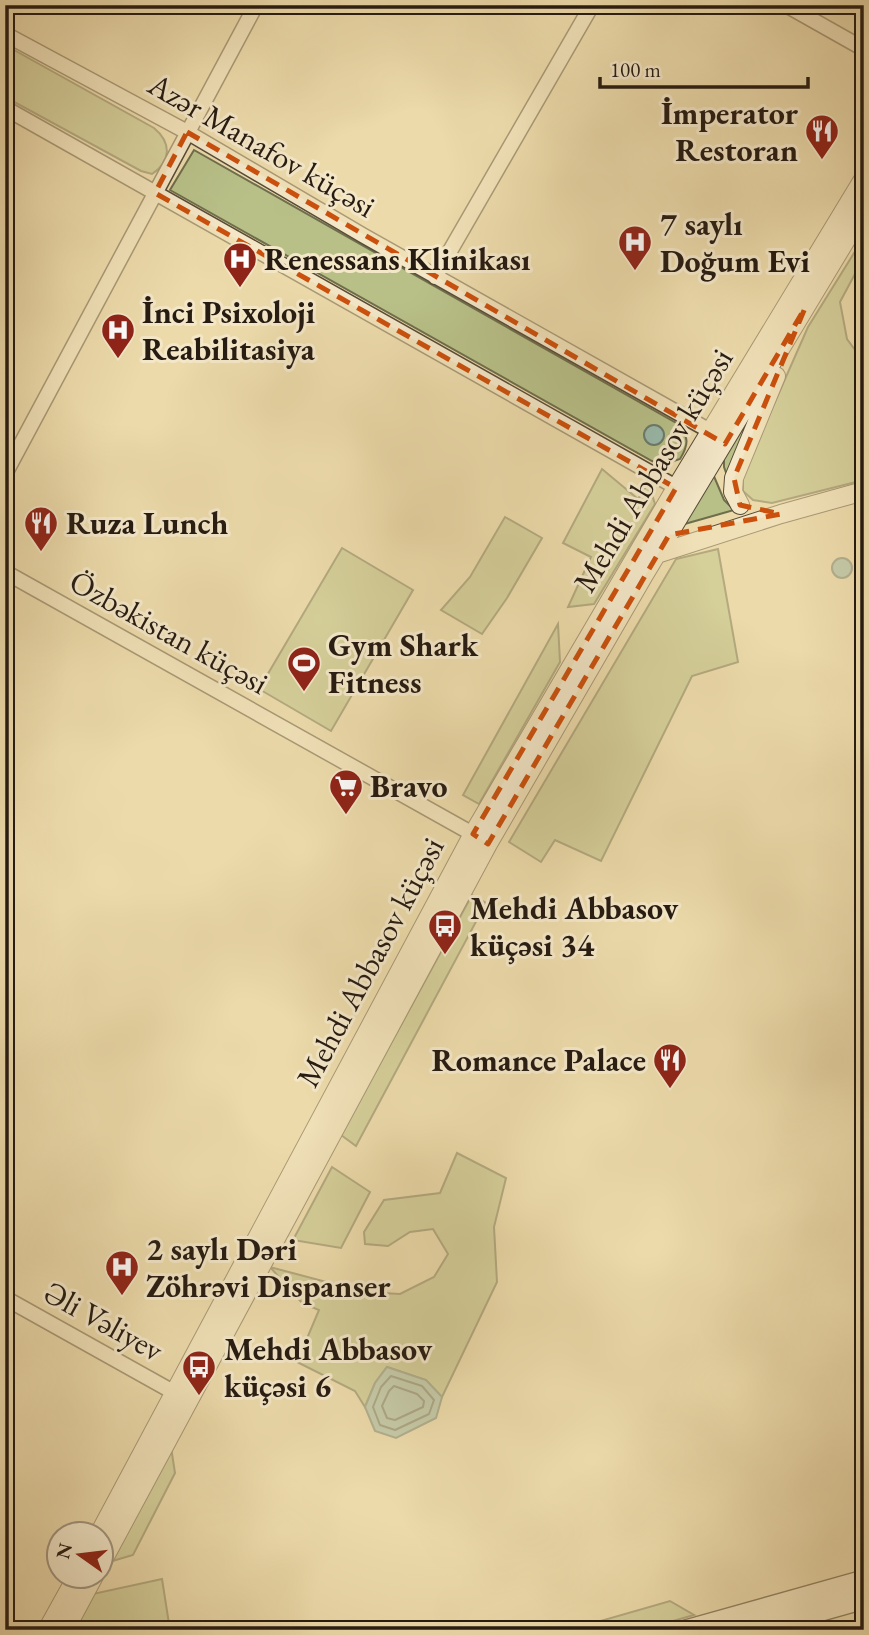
<svg xmlns="http://www.w3.org/2000/svg" width="869" height="1635" viewBox="0 0 869 1635" font-family="'EB Garamond',serif">
	<style>
		.green { fill: #b8c088; stroke: #6f6e4c; stroke-width: 2 }
		.water { fill: #99baac; stroke: #6b7a6e; stroke-width: 2 }
		.lines { fill: none; stroke-linecap: round; stroke-linejoin: round }
		.shore { stroke: #606a5e; stroke-width: 2 }
		.minor-casing { stroke: #584b37; stroke-width: 17 }
		.tertiary-casing { stroke: #584b37; stroke-width: 20 }
		.secondary-casing { stroke: #261b11; stroke-width: 22 }
		.minor { stroke: #f3e7c8; stroke-width: 14 }
		.tertiary { stroke: #f3e7c8; stroke-width: 18 }
		.secondary { stroke: #f3e7c8; stroke-width: 19 }
		.marked { fill: none; stroke: #cb500d; stroke-width: 5; stroke-dasharray: 14 9; stroke-linejoin: round }
		.labels { text-anchor: middle; stroke-width: 6; stroke-linejoin: round; paint-order: stroke }
		.poi-label { font-size: 32px; font-weight: bold; fill: #261b11; stroke: #f3e7c8; text-anchor: start }
		.street-label { font-size: 32px; fill: #261b11; stroke: #f3e7c8 }
	</style>
	<rect width="100%" height="100%" fill="#ecdaaa"/>
	<filter id="stains"><feTurbulence type="fractalNoise" baseFrequency=".00286" numOctaves="4"/><feColorMatrix values="0 0 0 0 .2 0 0 0 0 .09 0 0 0 0 .02 0 0 0 .5 -.17"/></filter>
	<radialGradient id="worn" r=".72"><stop offset=".6" stop-color="#630" stop-opacity="0"/><stop offset="1" stop-color="#630" stop-opacity=".3"/></radialGradient>
	<path class="green" d="M5 45 154 128C171 142 172 161 152 174L141 171 5 97Z
		M194 150 678 424C689 437 689 444 680 459L662 465 652 461 170 190Z
		M864 237V257L840 302 847 339 864 362V480L772 503 753 500 743 491V478L752 454 808 327Z
		M763 390 728 478 724 467V458Z
		M602 469 638 499 648 483 655 504 594 604 568 607 591 557 563 543Z
		M713 474 724 500 734 510 681 525Z
		M505 517 542 538 507 598 482 634 441 610 470 577Z
		M342 548 413 590 331 731 259 689Z
		M718 549 738 662 692 676 601 861 555 840 541 862 509 842 676 559Z
		M558 624 560 662 479 804 463 795Z
		M472 895 486 903 356 1146 341 1135Z
		M457 1153 506 1178 494 1227 497 1282 442 1397 426 1380 387 1367 375 1383 365 1407 355 1391 297 1362 319 1310 302 1303 270 1267 364 1292 400 1294 434 1277 448 1254 433 1229 410 1232 388 1246 365 1244 364 1232 384 1200 440 1193Z
		M332 1167 370 1192 341 1248 293 1240Z
		M171 1447 175 1473 133 1555 109 1562Z
		M162 1579 170 1630H72L88 1595Z
		M670 1601 694 1615 642 1630H582L583 1626Z"/>
	<path class="water" d="M644 435a10 10 0 1 1 20 0a10 10 0 1 1-20 0Z
		M832 568a10 10 0 1 1 20 0a10 10 0 1 1-20 0Z
		M387 1367 426 1380 442 1397 436 1418 396 1438 375 1431 365 1407 375 1383Z"/>
	<g class="lines">
		<path class="shore" d="M391 1376 422 1386 434 1400 429 1414 395 1430 380 1425 373 1407 381 1387Z
			M394 1386 417 1394 424 1401 423 1407 395 1420 387 1418 382 1406 389 1391Z"/>
		<g class="minor-casing">
			<path id="minor" d="M786 5 864 49
				M5 34 187 132 364 236 710 431
				M5 108 683 491
				M435 277 592 5
				M5 474 256 5
				M5 572 480 838
				M5 1298 175 1393"/>
		</g>
		<g class="tertiary-casing">
			<path id="tertiary" d="M740 505 733 492 734 478 776 376
				M657 554 781 514 864 491
				M99 1534 473 834 676 488 864 178
				M102 1562 488 844 644 575 864 210
				M47 1630 77 1576
				M65 1630 94 1576"/>
		</g>
		<g class="secondary-casing">
			<path id="secondary" d="M686 1630 864 1580
				M754 1630 864 1599"/>
		</g>
		<use href="#minor" class="minor"/>
		<use href="#tertiary" class="tertiary"/>
		<use href="#secondary" class="secondary"/>
	</g>
	<path d="M0 0H869V1635H0ZM187 132 725 444 805 308 734 478 740 505 781 514 669 535 488 844 473 834 676 488 155 193Z" fill="#ecdaaa" fill-opacity=".55" fill-rule="evenodd"/>
	<path class="marked" d="M187 132 725 444 805 308 734 478 740 505 781 514 669 535 488 844 473 834 676 488 155 193Z"/>
	<defs>
		<g id="restaurant-pin" transform="scale(1.75)"><path d="M0 17L-7.5 6A9.5 9.5 0 1 1 7.5 6Z" fill="#8f2418" stroke="#f3e7c8"/><path d="M-5-6h1v4h1v-4h1v4h1v-4h1v5L-1.5 .5V6h-2V.5L-5-1ZM5-6V6H3V1.5H1.5Q1.5-4 5-6Z" fill="#fff"/></g>
		<g id="hospital-pin" transform="scale(1.75)"><path d="M0 17L-7.5 6A9.5 9.5 0 1 1 7.5 6Z" fill="#8f2418" stroke="#f3e7c8"/><path d="M-5-5h3v3.5h4V-5h3V5h-3V1.5h-4V5h-3Z" fill="#fff"/></g>
		<g id="stadium-pin" transform="scale(1.75)"><path d="M0 17L-7.5 6A9.5 9.5 0 1 1 7.5 6Z" fill="#8f2418" stroke="#f3e7c8"/><path d="M0-5a6.5 5 0 1 0 0 10a6.5 5 0 1 0 0-10ZM-3.5-1.8h7v3.6h-7Z" fill="#fff"/></g>
		<g id="supermarket-pin" transform="scale(1.75)"><path d="M0 17L-7.5 6A9.5 9.5 0 1 1 7.5 6Z" fill="#8f2418" stroke="#f3e7c8"/><path d="M-6-5.5h2.5l.6 2H6L4.5 2H-2.5L-4.4-4H-6ZM-1.5 3.2a1.3 1.3 0 1 0 .1 0ZM3 3.2a1.3 1.3 0 1 0 .1 0Z" fill="#fff"/></g>
		<g id="bus-pin" transform="scale(1.75)"><path d="M0 17L-7.5 6A9.5 9.5 0 1 1 7.5 6Z" fill="#8f2418" stroke="#f3e7c8"/><path d="M-5-6H5V4H4V6H2V4H-2V6H-4V4H-5ZM-3.5-4V0h7V-4ZM-3.5 1.2v1.5H-2V1.2ZM2 1.2v1.5H3.5V1.2Z" fill="#fff"/></g>
	</defs>
	<g fill-rule="evenodd">
		<use href="#restaurant-pin" x="822" y="131"/>
		<use href="#hospital-pin" x="635" y="242"/>
		<use href="#hospital-pin" x="240" y="259"/>
		<use href="#hospital-pin" x="118" y="330"/>
		<use href="#restaurant-pin" x="41" y="523"/>
		<use href="#stadium-pin" x="304" y="663"/>
		<use href="#supermarket-pin" x="346" y="786"/>
		<use href="#bus-pin" x="445" y="926"/>
		<use href="#restaurant-pin" x="670" y="1060"/>
		<use href="#hospital-pin" x="122" y="1267"/>
		<use href="#bus-pin" x="199" y="1367"/>
	</g>
	<g class="labels">
		<g class="poi-label">
			<text x="798" y="124" text-anchor="end">İmperator<tspan x="798" dy="37">Restoran</tspan></text>
			<text x="660" y="235">7 saylı<tspan x="660" dy="37">Doğum Evi</tspan></text>
			<text x="264" y="270">Renessans Klinikası</text>
			<text x="142" y="323">İnci Psixoloji<tspan x="142" dy="37">Reabilitasiya</tspan></text>
			<text x="66" y="534">Ruza Lunch</text>
			<text x="328" y="656">Gym Shark<tspan x="328" dy="37">Fitness</tspan></text>
			<text x="370" y="797">Bravo</text>
			<text x="470" y="919">Mehdi Abbasov<tspan x="470" dy="37">küçəsi 34</tspan></text>
			<text x="646" y="1071" text-anchor="end">Romance Palace</text>
			<text x="146" y="1260">2 saylı Dəri<tspan x="146" dy="37">Zöhrəvi Dispanser</tspan></text>
			<text x="224" y="1360">Mehdi Abbasov<tspan x="224" dy="37">küçəsi 6</tspan></text>
		</g>
		<g class="street-label">
			<text transform="translate(262 145) rotate(30)" y="11">Azər Manafov küçəsi</text>
			<text transform="translate(653 470) rotate(-59)" y="11">Mehdi Abbasov küçəsi</text>
			<text transform="translate(169 632) rotate(29)" y="11">Özbəkistan küçəsi</text>
			<text transform="translate(370 962) rotate(-62)" y="11">Mehdi Abbasov küçəsi</text>
			<text transform="translate(104 1321) rotate(29)" y="11">Əli Vəliyev</text>
		</g>
	</g>
	<rect width="869" height="1635" fill="none" stroke="#ecdaaa" stroke-width="28"/>
	<rect x="7" y="7" width="855" height="1621" fill="none" stroke="#261b11" stroke-width="3.5"/>
	<rect x="14" y="14" width="841" height="1607" fill="none" stroke="#261b11" stroke-width="2"/>
	<g transform="translate(80 1555) rotate(284)"><circle r="33" fill="#f3e7c8" stroke="#a1957f" stroke-width="2"/>
	<path d="M0-5L12 26L0 18L-12 26Z" fill="#8f2418"/>
	<text y="-10" font-size="19" font-weight="bold" text-anchor="middle" fill="#261b11">N</text>
	</g>
	<path d="M600 77v10h208v-10" fill="none" stroke="#261b11" stroke-width="3.5"/>
	<text x="610" y="77" font-size="21" fill="#261b11" stroke="#f3e7c8" stroke-width="5" paint-order="stroke">100 m</text>
	<rect width="100%" height="100%" filter="url(#stains)"/>
	<rect width="100%" height="100%" fill="url(#worn)"/>
</svg>
